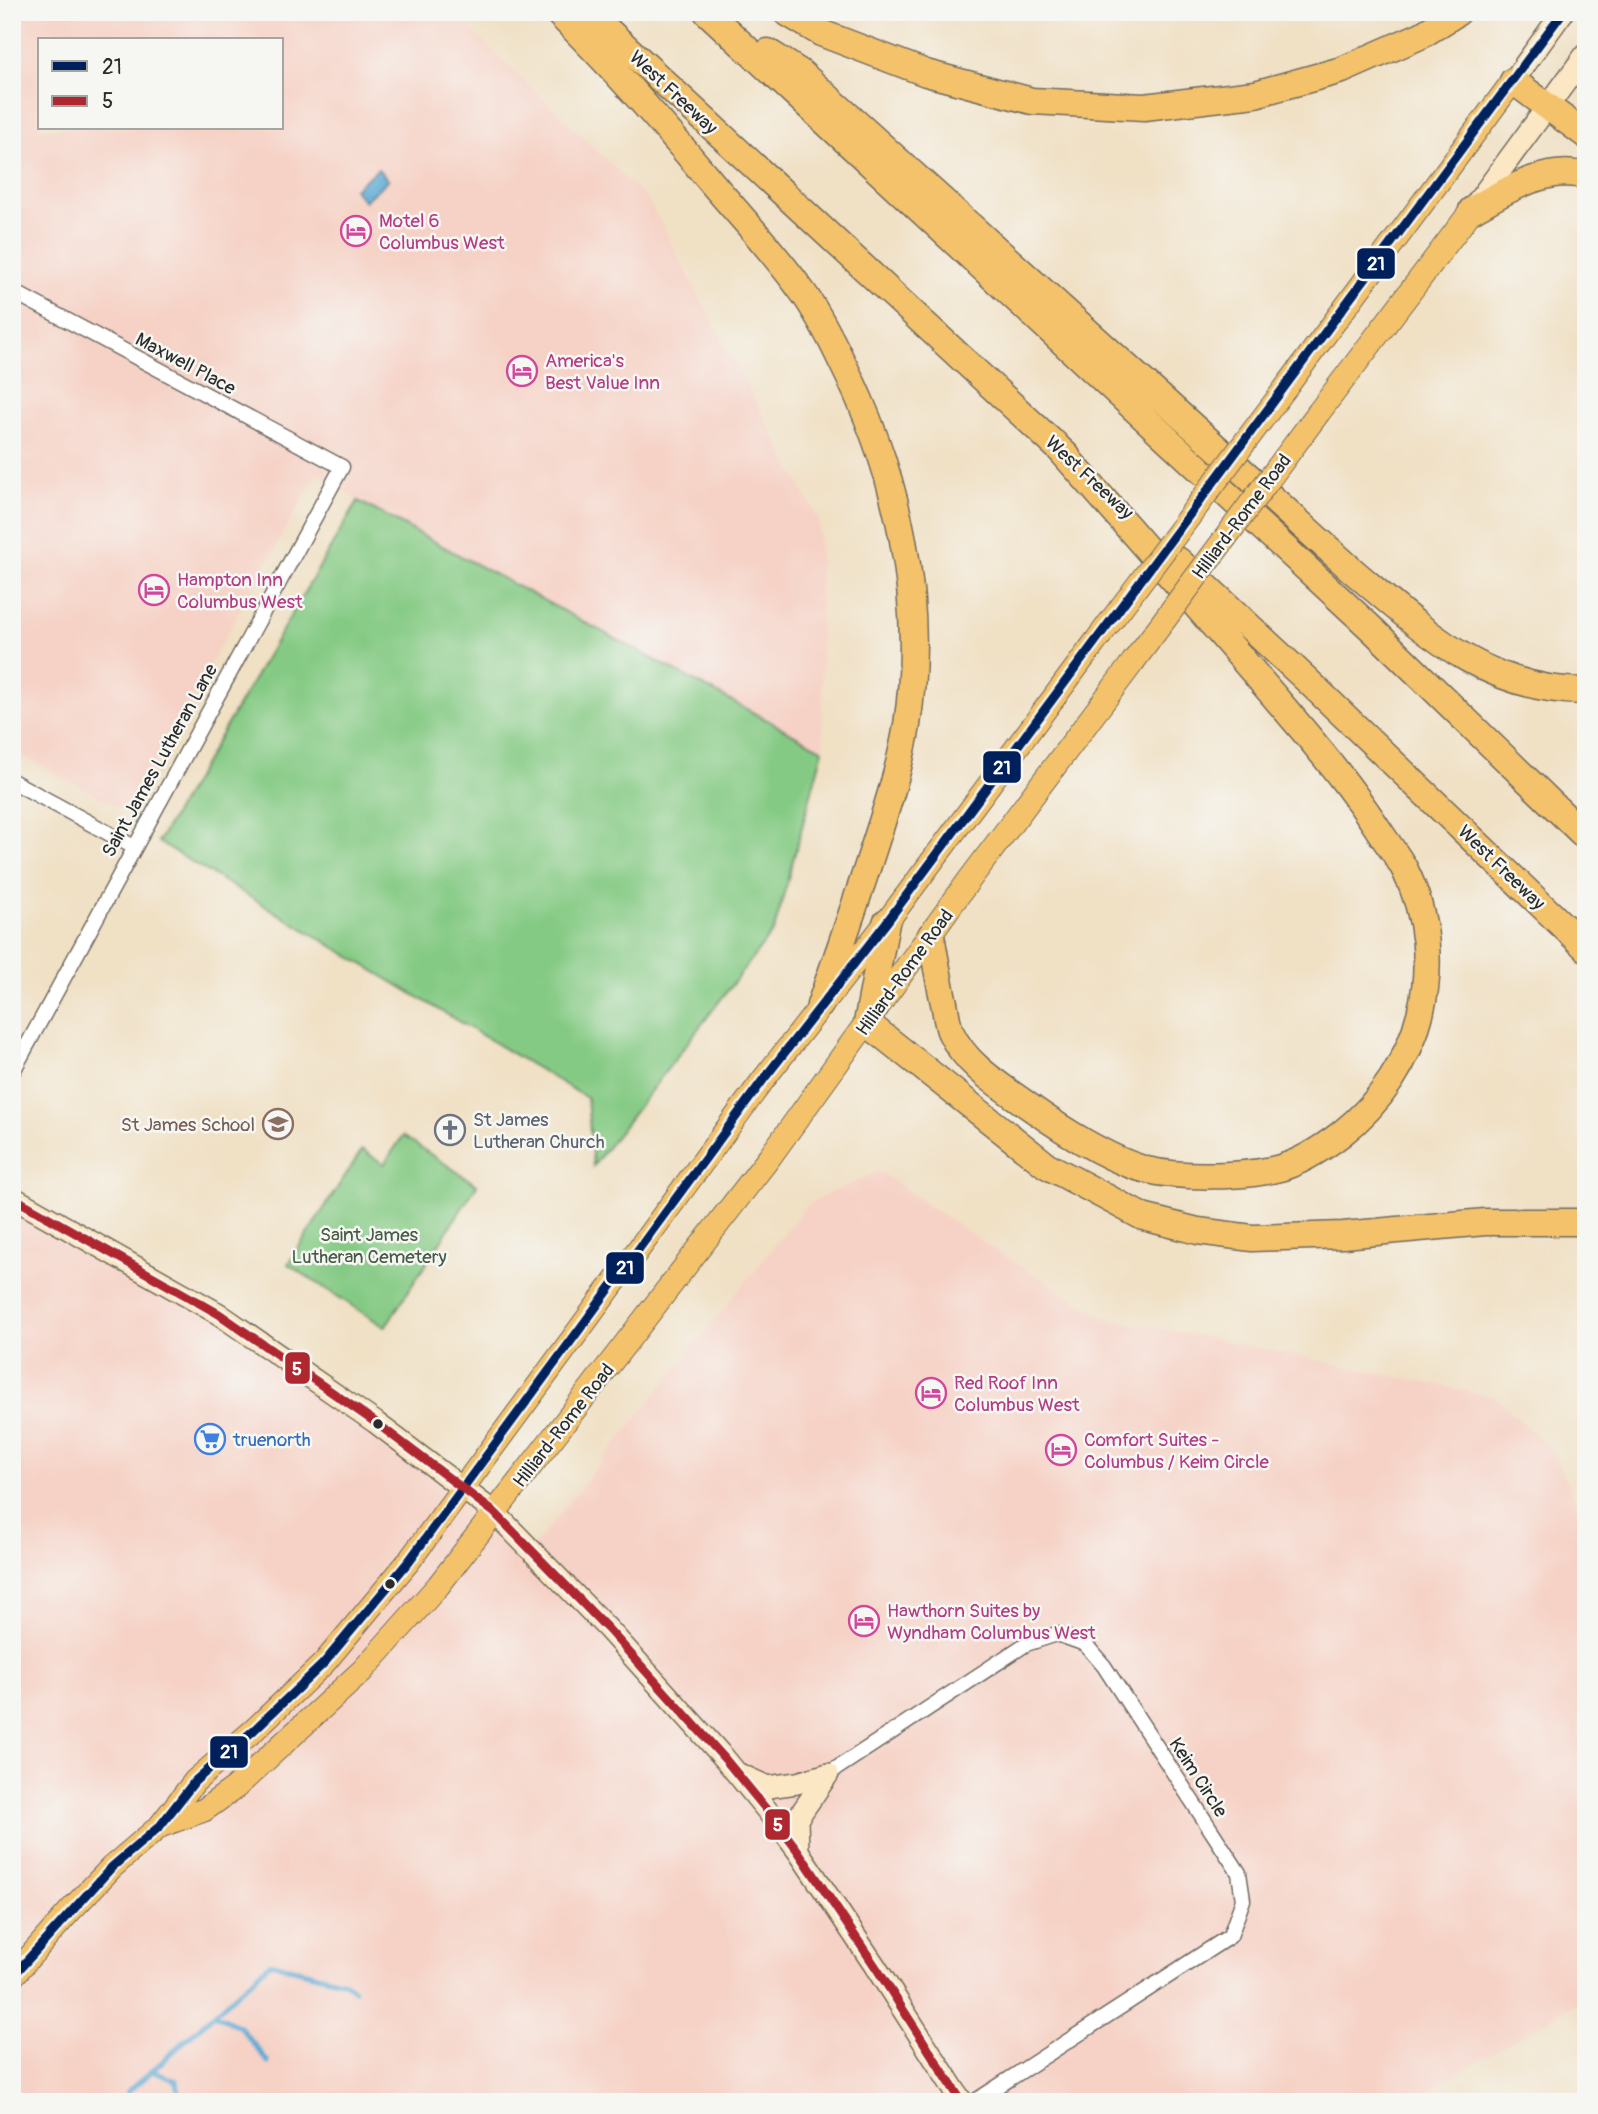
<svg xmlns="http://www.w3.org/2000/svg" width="1598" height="2114" viewBox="0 0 1598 2114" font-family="Pangolin,sans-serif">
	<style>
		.built { fill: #f6d1c5; fill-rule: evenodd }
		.green { fill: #85ca84; stroke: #587a58; stroke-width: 2 }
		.water { fill: #5baad5; stroke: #436a80; stroke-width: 2 }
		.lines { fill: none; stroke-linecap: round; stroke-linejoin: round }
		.stream { stroke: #5baad5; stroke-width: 5 }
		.street-casing { stroke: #706a61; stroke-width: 17 }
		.secondary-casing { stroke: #706a61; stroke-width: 24 }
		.primary-casing { stroke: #706a61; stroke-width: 25 }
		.highway-casing { stroke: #706a61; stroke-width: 29 }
		.street { stroke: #fff; stroke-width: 14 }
		.secondary { stroke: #fbe7c3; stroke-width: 21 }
		.primary { stroke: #f4c26a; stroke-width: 23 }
		.highway { stroke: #f4c26a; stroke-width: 26 }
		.primary-bridge-casing { stroke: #706a61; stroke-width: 25; stroke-linecap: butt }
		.primary-bridge { stroke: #f4c26a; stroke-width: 23 }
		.bus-1-casing { stroke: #f6f6f2; stroke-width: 14 }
		.bus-2-casing { stroke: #f6f6f2; stroke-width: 14 }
		.bus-1 { stroke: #00205b; stroke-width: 9 }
		.bus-2 { stroke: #af272f; stroke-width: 9 }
		.bus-dot { fill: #2b2b2b; stroke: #f6f6f2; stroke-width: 2.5 }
		.labels { text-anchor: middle; stroke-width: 5; stroke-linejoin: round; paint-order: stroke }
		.street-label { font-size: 19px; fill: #2b2b2b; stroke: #f6f6f2 }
		.hotel-label { font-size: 19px; fill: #b23c85; stroke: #f6f6f2; text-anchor: start }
		.worship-label { font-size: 19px; fill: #5b616d; stroke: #f6f6f2; text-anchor: start }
		.education-label { font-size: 19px; fill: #785e54; stroke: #f6f6f2; text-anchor: end }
		.park-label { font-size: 19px; fill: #465b46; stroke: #f6f6f2 }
		.shop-label { font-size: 19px; fill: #366cbe; stroke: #f6f6f2; text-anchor: start }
		.line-badge { stroke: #f6f6f2; stroke-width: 2.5 }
		.badge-label { font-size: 19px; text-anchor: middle; font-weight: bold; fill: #fff }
	</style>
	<rect width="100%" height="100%" fill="#f6f6f2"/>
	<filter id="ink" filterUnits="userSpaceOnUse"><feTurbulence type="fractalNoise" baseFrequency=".0143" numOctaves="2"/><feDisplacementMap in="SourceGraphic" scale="14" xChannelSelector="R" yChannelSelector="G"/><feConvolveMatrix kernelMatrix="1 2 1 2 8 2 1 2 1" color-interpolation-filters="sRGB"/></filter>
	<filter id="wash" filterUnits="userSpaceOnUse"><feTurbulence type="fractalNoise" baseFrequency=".00686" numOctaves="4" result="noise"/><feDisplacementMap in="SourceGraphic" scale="28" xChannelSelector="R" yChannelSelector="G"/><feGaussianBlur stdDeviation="1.57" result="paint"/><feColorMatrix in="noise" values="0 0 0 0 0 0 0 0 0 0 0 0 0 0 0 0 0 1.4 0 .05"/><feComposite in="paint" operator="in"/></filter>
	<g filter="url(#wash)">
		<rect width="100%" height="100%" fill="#f0e0c4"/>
		<path class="built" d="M12 12H453L648 200 819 520 823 750 358 501 317 473 127 812 12 750ZM40 40H282V128H40Z
			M879 1171 976 1238 1106 1319 1205 1337 1496 1397 1552 1450 1586 1523V1619L1579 1734 1586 1744V1998L1409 2102H12V1197L219 1314 532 1548 808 1204Z"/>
		<path class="green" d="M358 501 823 750 774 930 593 1166 587 1098 158 842Z
			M403 1136 477 1185 385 1327 288 1264 362 1150 384 1164Z"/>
		<path class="water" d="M378 169 388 180 364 201 354 189Z"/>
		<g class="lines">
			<path class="stream" d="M214 2014 270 1963 345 1982 354 1990
				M152 2071 214 2014 240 2027 268 2062
				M127 2092 152 2071 177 2081 180 2102"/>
		</g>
	</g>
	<g filter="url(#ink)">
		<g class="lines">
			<g class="street-casing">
				<path id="street" d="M12 291 342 467 12 1073
					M12 781 134 847
					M828 1774 1026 1644 1057 1634 1085 1644 1104 1666 1239 1873 1243 1900 1230 1936 974 2102"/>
			</g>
			<g class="secondary-casing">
				<path id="secondary" d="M1513 81 1563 12
					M1473 208 1586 54
					M12 1197 219 1314 375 1422 495 1513 608 1629 725 1759 770 1814 798 1851 877 1969 962 2102
					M739 1774 768 1787 797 1783 828 1774
					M798 1851 797 1819 828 1774"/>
			</g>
			<g class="primary-casing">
				<path id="primary" d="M1287 386 1513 81
					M1319 412 1472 210
					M160 1826 204 1810 236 1787 362 1671 438 1586 769 1158 967 883 1133 662
					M12 1977 69 1912 112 1867 160 1826 195 1781 254 1730 324 1663 409 1561 763 1080 886 923 1099 637"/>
			</g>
			<g class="highway-casing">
				<path id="highway" d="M557 12C612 66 663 124 712 183 741 217 773 251 799 287 816 309 829 335 841 360 898 473 926 599 907 725 900 768 886 810 873 850 856 902 838 954 820 1005
					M588 12 1067 456
					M707 12 1374 631 1586 837
					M786 12 821 33 926 73 1032 101 1144 107 1255 94 1342 70 1422 35 1458 12
					M768 52 801 73 1353 571C1424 631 1486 691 1586 691
					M1513 81 1586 135
					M1472 210C1504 192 1547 164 1586 176
					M1179 561 1308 681 1586 948
					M886 923 867 1023 1046 1165 1143 1217 1198 1231 1252 1238 1343 1235 1485 1222H1586
					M931 935C935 958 939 981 944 1003 946 1012 947 1023 950 1031 965 1065 1001 1086 1030 1107 1061 1129 1111 1161 1147 1170 1181 1178 1246 1177 1280 1168 1301 1162 1324 1147 1341 1134 1421 1072 1451 963 1405 870 1399 858 1390 847 1382 835 1352 788 1316 745 1279 702 1205 615 1130 529 1054 443"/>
			</g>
			<use href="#street" class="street"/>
			<use href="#secondary" class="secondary"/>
			<use href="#primary" class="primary"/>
			<use href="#highway" class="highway"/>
			<g class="primary-bridge-casing">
				<path id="primary-bridge" d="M1099 637 1287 386
					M1133 662 1319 412"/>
			</g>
			<use href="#primary-bridge" class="primary-bridge"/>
			<g class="bus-1-casing">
				<path id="bus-1" d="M12 1977 112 1867 160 1826 195 1781 254 1730 324 1663 409 1561 763 1080 886 923 1563 12"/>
			</g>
			<g class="bus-2-casing">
				<path id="bus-2" d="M12 1197 219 1314 375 1422 495 1513 608 1629 725 1759 770 1814 798 1851 877 1969 962 2102"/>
			</g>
			<use href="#bus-1" class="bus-1"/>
			<use href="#bus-2" class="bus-2"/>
		</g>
	</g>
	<defs>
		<g id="hotel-ring" transform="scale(1.575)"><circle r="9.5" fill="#f6f6f2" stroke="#d1479c" stroke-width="1.5"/><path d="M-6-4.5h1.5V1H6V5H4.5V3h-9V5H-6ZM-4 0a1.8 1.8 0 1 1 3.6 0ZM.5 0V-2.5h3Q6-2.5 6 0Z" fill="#d1479c"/></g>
		<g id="school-ring" transform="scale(1.575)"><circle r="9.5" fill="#f6f6f2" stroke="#8d6e63" stroke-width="1.5"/><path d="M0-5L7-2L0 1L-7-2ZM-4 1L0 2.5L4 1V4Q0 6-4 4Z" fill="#8d6e63"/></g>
		<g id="church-ring" transform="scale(1.575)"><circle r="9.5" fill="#f6f6f2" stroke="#6b7280" stroke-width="1.5"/><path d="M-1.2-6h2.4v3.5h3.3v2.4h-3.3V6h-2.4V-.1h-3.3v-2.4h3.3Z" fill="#6b7280"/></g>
		<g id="supermarket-ring" transform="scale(1.575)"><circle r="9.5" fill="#f6f6f2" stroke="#3f7fe0" stroke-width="1.5"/><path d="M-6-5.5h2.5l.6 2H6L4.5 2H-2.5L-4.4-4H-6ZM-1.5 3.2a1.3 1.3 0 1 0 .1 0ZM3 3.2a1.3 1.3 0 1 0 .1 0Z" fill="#3f7fe0"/></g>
	</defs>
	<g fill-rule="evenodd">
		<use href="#hotel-ring" x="356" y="231"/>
		<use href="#hotel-ring" x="522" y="371"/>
		<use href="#hotel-ring" x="154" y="590"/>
		<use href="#school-ring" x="278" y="1124"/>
		<use href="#church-ring" x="450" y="1130"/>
		<use href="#hotel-ring" x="931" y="1393"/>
		<use href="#supermarket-ring" x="210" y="1439"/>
		<use href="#hotel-ring" x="1061" y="1450"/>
		<use href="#hotel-ring" x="864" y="1621"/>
	</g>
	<g class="bus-dot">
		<circle cx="378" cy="1424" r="6"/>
		<circle cx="390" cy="1584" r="6"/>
	</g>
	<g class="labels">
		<g class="street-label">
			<text transform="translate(674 92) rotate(43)" y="7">West Freeway</text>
			<text transform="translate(186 363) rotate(28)" y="7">Maxwell Place</text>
			<text transform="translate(1090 477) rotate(43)" y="7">West Freeway</text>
			<text transform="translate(1241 516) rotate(-53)" y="7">Hilliard-Rome Road</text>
			<text transform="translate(159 760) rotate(-61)" y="7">Saint James Lutheran Lane</text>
			<text transform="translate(1502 867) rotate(44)" y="7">West Freeway</text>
			<text transform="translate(904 972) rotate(-54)" y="7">Hilliard-Rome Road</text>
			<text transform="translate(563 1425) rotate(-52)" y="7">Hilliard-Rome Road</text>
			<text transform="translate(1199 1777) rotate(57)" y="7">Keim Circle</text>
		</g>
		<g class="hotel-label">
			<text x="379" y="227">Motel 6<tspan x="379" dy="22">Columbus West</tspan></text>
			<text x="545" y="367">America's<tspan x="545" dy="22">Best Value Inn</tspan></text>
			<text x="177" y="586">Hampton Inn<tspan x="177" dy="22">Columbus West</tspan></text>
			<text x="954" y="1389">Red Roof Inn<tspan x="954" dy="22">Columbus West</tspan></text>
			<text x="1084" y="1446">Comfort Suites -<tspan x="1084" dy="22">Columbus / Keim Circle</tspan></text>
			<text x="887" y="1617">Hawthorn Suites by<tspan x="887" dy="22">Wyndham Columbus West</tspan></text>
		</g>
		<g class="worship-label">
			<text x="473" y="1126">St James<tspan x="473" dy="22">Lutheran Church</tspan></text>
		</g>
		<g class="education-label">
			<text x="255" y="1131">St James School</text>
		</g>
		<g class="park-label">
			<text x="369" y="1241">Saint James<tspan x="369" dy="22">Lutheran Cemetery</tspan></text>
		</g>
		<g class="shop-label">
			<text x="233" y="1446">truenorth</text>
		</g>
	</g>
	<g class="line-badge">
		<rect x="1356" y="247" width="40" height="33" rx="7" fill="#00205b"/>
		<rect x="982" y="750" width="40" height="34" rx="7" fill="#00205b"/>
		<rect x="605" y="1251" width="40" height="34" rx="7" fill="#00205b"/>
		<rect x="284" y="1351" width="27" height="34" rx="7" fill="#af272f"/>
		<rect x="209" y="1735" width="40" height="34" rx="7" fill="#00205b"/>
		<rect x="764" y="1808" width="27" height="33" rx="7" fill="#af272f"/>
	</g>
	<g class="badge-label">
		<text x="1376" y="270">21</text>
		<text x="1002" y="774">21</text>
		<text x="625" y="1274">21</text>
		<text x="297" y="1375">5</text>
		<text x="229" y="1758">21</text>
		<text x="778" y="1831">5</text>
	</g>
	<rect width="1598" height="2114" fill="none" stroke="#f6f6f2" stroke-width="42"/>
	<rect x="38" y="38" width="245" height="91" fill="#f6f6f2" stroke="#a5a5a2" stroke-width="2"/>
	<rect x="52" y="61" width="35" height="10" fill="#00205b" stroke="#a5a5a2" stroke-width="2"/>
	<text x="102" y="74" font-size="21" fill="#2b2b2b">21</text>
	<rect x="52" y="96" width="35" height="10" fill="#af272f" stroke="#a5a5a2" stroke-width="2"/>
	<text x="102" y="108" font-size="21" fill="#2b2b2b">5</text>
</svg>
